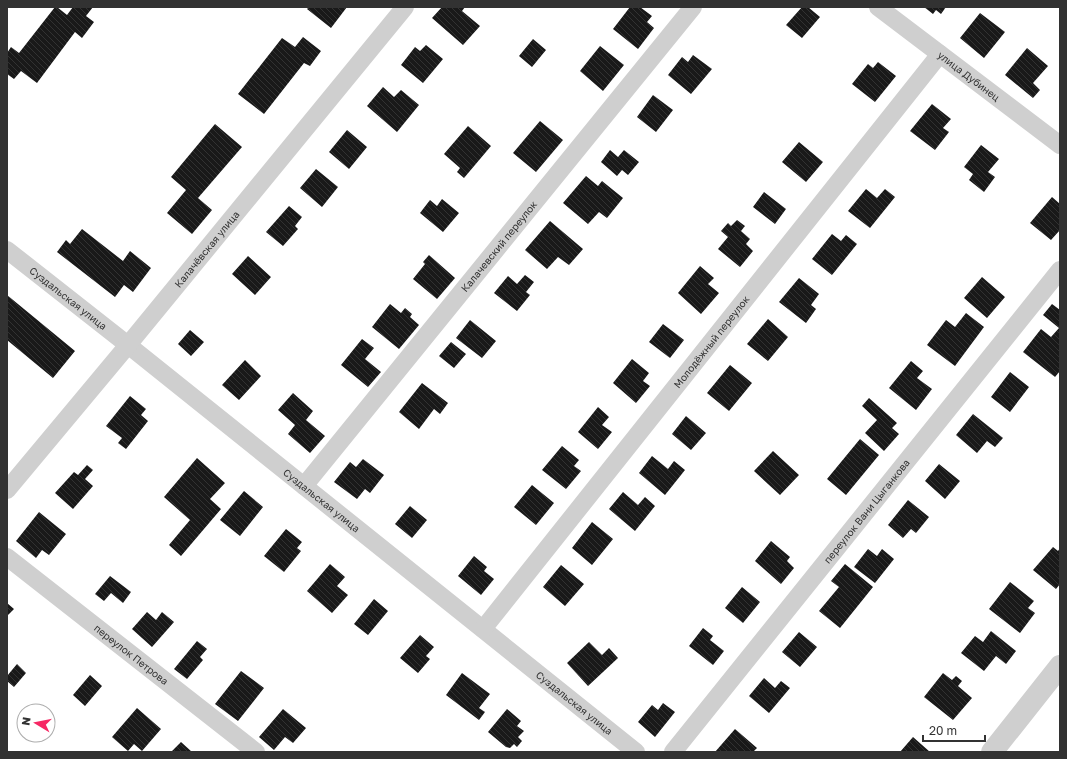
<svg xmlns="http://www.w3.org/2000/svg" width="1067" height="759" viewBox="0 0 1067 759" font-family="'Golos Text',sans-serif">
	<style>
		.building { fill: url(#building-back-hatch) }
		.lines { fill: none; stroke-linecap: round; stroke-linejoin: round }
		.minor { stroke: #cfcfcf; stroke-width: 18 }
		.tertiary { stroke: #cfcfcf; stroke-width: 22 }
		.labels { text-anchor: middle; stroke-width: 4; stroke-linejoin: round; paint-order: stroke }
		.street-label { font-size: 10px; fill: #323232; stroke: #fff }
	</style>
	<defs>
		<pattern id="building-back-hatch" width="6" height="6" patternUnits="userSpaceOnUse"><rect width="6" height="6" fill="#191919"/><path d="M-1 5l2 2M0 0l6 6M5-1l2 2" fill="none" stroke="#323232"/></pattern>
	</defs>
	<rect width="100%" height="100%" fill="#fff"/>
	<path class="building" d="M55 7H57L67 15 73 7H93L86 16 94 22 82 38 75 32 37 83 21 71 14 79 7 74V53L11 47 19 53Z
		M309 7H347L331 28 307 9Z
		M442 7H465L462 11 480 26 463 45 432 18Z
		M630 7H640L652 16 647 22 654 28 638 49 613 29Z
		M802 7H808L820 17 802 38 786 25Z
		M924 7H946L941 14 936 10 933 14Z
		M980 13 1005 32 984 58 960 38Z
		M303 37 321 51 310 66 304 63 264 114 238 94 282 38 295 47Z
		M533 39 546 50 532 67 519 56Z
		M426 45 443 59 423 83 401 65 415 47 420 51Z
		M600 46 624 65 603 91 580 71Z
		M1027 48 1048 66 1033 83 1040 90 1033 98 1005 75Z
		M693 55 712 69 691 94 668 75 682 57 688 62Z
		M878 62 896 76 875 102 852 84 868 64 873 68Z
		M383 87 394 97 401 90 419 105 397 132 367 106Z
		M653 95 673 110 656 132 637 117Z
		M932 104 951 119 943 128 949 132 935 150 910 131Z
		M540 121 563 140 536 172 513 153Z
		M215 124 242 147 198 198 212 210 192 234 167 213 186 190 171 177Z
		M468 126 491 146 464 178 457 172 460 168 444 154Z
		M347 130 367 147 349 169 329 152Z
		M799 142 823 162 806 182 782 162Z
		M981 145 999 159 988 172 995 177 984 192 969 180 973 174 964 167Z
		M610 150 618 157 624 150 639 162 628 175 622 170 617 176 601 162Z
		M316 169 338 187 322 207 300 188Z
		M586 176 598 186 602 181 623 198 607 218 599 212 588 224 563 203Z
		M866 189 877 198 885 189 895 197 870 228 848 211Z
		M764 192 786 209 775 224 753 207Z
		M1052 197 1060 204V230L1051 240 1030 223Z
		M442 199 459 213 443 232 420 213 430 200 437 206Z
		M289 206 302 217 295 226 298 229 283 246 266 232Z
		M737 220 745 226 741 231 750 239 746 244 753 251 740 267 718 249 728 237 721 231 728 223 731 226Z
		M550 221 583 249 569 265 558 257 547 269 525 250Z
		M82 229 123 261 130 251 151 268 133 292 124 285 115 297 57 252 66 240 70 244Z
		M832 234 841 241 846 235 857 244 832 275 812 259Z
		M429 255 455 278 437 299 413 279 425 264 423 262Z
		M248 256 271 277 255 295 232 274Z
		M700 266 714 278 708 284 719 293 701 314 678 293Z
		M525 275 534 282 526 292 530 295 517 311 494 293 508 276 517 284Z
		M982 277 1005 297 987 318 964 298Z
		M799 278 819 294 811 305 816 309 806 323 779 302Z
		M7 295 75 351 53 378 7 340Z
		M390 304 401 313 405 308 412 314 410 317 419 325 399 349 372 327Z
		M1052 304 1060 310V371L1055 377 1023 352 1041 329 1051 337 1059 328 1043 315Z
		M966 313 984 327 955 366 927 345 946 320 955 327Z
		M768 319 788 337 768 361 747 344Z
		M470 320 496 341 482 358 456 338Z
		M663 324 684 340 670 358 649 342Z
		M190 330 204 342 191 356 178 344Z
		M362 339 374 348 365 359 381 372 368 387 341 365Z
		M451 342 466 354 454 368 439 356Z
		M632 359 649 373 643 381 650 386 636 403 613 383Z
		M245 360 261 376 239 400 222 385Z
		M911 361 923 371 917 378 932 389 916 410 889 388Z
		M730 365 752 383 729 411 707 393Z
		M1010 372 1029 387 1010 412 991 397Z
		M422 383 448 403 440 414 434 409 419 429 399 412Z
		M293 393 313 411 306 420 325 436 310 453 288 434 295 425 278 410Z
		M130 396 146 409 141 415 148 421 126 449 118 443 122 438 106 426Z
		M869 398 897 423 892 428 899 434 884 451 865 433 877 420 862 406Z
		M598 407 609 417 602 425 612 432 598 449 578 432Z
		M973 414 1003 438 995 447 987 441 977 453 956 435Z
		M686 416 706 433 691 450 672 434Z
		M860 439 879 455 846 495 827 479Z
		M562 446 579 460 574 466 581 471 566 489 542 470Z
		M773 451 799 475 780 495 754 471Z
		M652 456 668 469 674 461 685 470 665 495 639 473Z
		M197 458 225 483 210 499 221 509 181 556 169 545 190 520 164 497Z
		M363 459 384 475 370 493 365 489 357 499 334 482 350 462 356 467Z
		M939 464 960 481 945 499 925 481Z
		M87 465 93 470 85 479 93 486 73 509 55 493 74 472 78 475Z
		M532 485 554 503 536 525 514 507Z
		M244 491 263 507 240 536 220 520Z
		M623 492 638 505 645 497 655 506 635 531 609 509Z
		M908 500 929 517 916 533 911 529 903 538 888 525Z
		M410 506 427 520 412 538 395 524Z
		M39 512 66 534 49 555 42 550 36 558 16 541Z
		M592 522 613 539 592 565 572 548Z
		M286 529 302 542 297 548 301 551 284 572 264 556Z
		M771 541 790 557 787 561 794 568 781 584 755 561Z
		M1053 547 1058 551 1060 548V584L1056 589 1033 570Z
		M868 549 877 556 882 549 894 559 875 583 854 567Z
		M474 556 487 567 484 571 494 579 481 595 458 576Z
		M330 564 345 577 337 586 348 595 332 613 307 591Z
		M845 564 873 587 840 628 819 611 839 587 831 581Z
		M561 565 584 584 565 606 543 587Z
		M110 576 131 592 123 603 111 593 104 601 95 594Z
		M1010 582 1034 601 1028 608 1035 613 1020 633 989 609Z
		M742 587 760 602 743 623 725 608Z
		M374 599 388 611 368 635 354 624Z
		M7 603 14 609 7 616Z
		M147 612 156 620 162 612 174 622 152 647 132 629Z
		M703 628 713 636 710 640 724 651 713 665 689 646Z
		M991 631 1016 651 1006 664 996 656 984 671 961 653 975 636 983 642Z
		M799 632 817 647 800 667 782 652Z
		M420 635 434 647 426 656 430 659 418 673 400 658Z
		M197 641 207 649 200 657 203 660 187 679 174 669Z
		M589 642 602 655 609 648 618 658 588 686 567 663Z
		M17 664 26 673 14 687 7 681V676Z
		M241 671 264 688 238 721 215 704Z
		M462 673 490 694 479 708 485 712 479 720 446 695Z
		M943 673 952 680 956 676 962 681 958 686 972 698 953 720 924 697Z
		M90 675 102 686 85 706 73 695Z
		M764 678 775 688 781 681 790 688 769 713 749 696Z
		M663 703 675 712 655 737 638 722 652 705 658 710Z
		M137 708 161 729 142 751 134 744 128 751 112 737Z
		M283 709 306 728 293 743 285 737 274 750 259 737Z
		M507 709 521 721 517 726 524 731 518 737 522 741 517 747 514 744 510 748 506 747 488 732Z
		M735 729 757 748 753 752H715Z
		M913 737 930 752H900Z
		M181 742 192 752H171Z"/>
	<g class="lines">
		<g class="minor">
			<path id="s1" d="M878 7 1060 145"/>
			<path id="s2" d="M7 250 128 345 636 752"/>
			<path id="s3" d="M304 486 693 7"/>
			<path id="s4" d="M7 490 128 345 405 7"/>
			<path id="s5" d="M7 557 256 752"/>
			<path id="s6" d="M483 629 940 54"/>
			<path id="s7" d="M673 752 1060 270"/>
		</g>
		<path class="tertiary" d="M992 752 1060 666"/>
	</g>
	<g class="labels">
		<g class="street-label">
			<text dy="4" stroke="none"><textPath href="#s1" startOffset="114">улица Дубинец</textPath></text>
			<text dy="4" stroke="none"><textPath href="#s3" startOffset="309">Калачевский переулок</textPath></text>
			<text dy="4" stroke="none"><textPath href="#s4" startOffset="313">Калачёвская улица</textPath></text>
			<text dy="4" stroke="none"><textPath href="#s2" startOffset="78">Суздальская улица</textPath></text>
			<text dy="4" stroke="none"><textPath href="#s6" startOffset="367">Молодёжный переулок</textPath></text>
			<text dy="4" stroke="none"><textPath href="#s2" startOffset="402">Суздальская улица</textPath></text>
			<text dy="4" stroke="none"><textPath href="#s7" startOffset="309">переулок Вани Цыганкова</textPath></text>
			<text dy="4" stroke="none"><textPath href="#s5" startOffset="158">переулок Петрова</textPath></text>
			<text dy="4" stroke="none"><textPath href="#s2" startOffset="726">Суздальская улица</textPath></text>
		</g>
	</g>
	<rect width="1067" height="759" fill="none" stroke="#323232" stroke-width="16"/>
	<g transform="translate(36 723) rotate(280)"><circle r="19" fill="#ffffff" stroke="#adadad"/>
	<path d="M0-3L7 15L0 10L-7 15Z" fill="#f62864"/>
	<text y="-6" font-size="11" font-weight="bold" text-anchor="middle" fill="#323232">N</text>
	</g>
	<path d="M923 735v6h62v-6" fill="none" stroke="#323232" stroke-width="2"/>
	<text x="929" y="735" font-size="12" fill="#323232" stroke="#ffffff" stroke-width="3" paint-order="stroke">20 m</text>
</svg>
